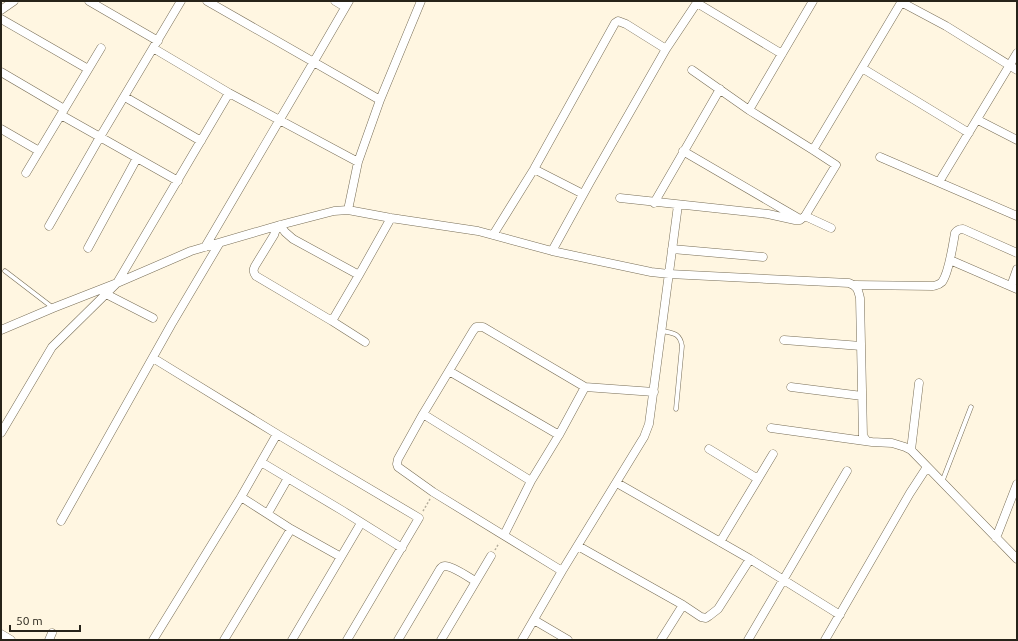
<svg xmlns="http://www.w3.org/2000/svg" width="1018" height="641" viewBox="0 0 1018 641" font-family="Ubuntu,sans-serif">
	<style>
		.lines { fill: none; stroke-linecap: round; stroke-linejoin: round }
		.lane-casing { stroke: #786e57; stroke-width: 5 }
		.street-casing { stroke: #786e57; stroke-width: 9 }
		.path { stroke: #b4ad9c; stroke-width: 1.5; stroke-dasharray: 2 2; stroke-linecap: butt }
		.lane { stroke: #fff; stroke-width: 4 }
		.street { stroke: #fff; stroke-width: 8 }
	</style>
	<rect width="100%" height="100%" fill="#fff6e1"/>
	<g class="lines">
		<g class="lane-casing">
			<path id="lane" d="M5 271 52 307
				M662 331C673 333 680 333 682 346L676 409
				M942 482 971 407"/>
		</g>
		<g class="street-casing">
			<path id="street" d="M89 1 158 41
				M207 1 380 100
				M335 1 345 7
				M901 2 946 26 1017 70
				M697 3 782 54
				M1 10 14 1
				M1 19 88 69
				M153 48 229 93 358 162
				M862 68 969 133
				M1 72 64 109
				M125 97 201 141
				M749 110 813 1
				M61 115 178 181
				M978 120 1017 140
				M1 129 39 151
				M813 150 902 1
				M683 151 798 218
				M880 157 1017 216
				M534 169 583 194
				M26 173 101 48
				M939 182 1017 53
				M620 198 768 214 795 220H800L805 216 836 165 813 150 749 110 692 70
				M654 203 720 89
				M348 210 358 162 380 100 421 1
				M805 216 831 228
				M280 225 285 232 293 239 359 275
				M49 226 100 137 181 1
				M277 226 274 235 255 266C253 270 253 272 256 276L332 321 359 275 391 218
				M493 235 534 169 615 23 618 21 626 24 666 49
				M205 247 313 63 349 1
				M88 248 137 158
				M672 249 763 257
				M552 251 590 182 666 49 698 1
				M950 260 1017 289
				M855 285 933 286C937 285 939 285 942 282 949 273 953 244 955 233 957 230 959 229 963 229L1017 253
				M1011 286 1017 269
				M106 294 153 318
				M332 321 365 342
				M1 330 53 308 117 283 191 251 280 225 334 211 348 210 391 218 478 231 552 251 651 272 669 274 849 283C857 286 858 289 860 298L863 436 866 440
				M784 340 861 346
				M153 358 277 434 241 497 153 640
				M449 371 559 435
				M791 387 862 396
				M423 414 531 481
				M771 428 872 442 892 443 905 447 911 450 1017 559
				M1 433 52 347 117 283 229 93
				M277 434 419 518 347 640
				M709 449 758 479
				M911 450 919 383
				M261 462 343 511 402 548
				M617 483 750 559 840 615
				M241 497 291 529 341 557
				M268 513 288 478
				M61 521 171 325 219 244
				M504 535 531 481 559 435 585 387
				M996 538 1017 484
				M720 542 773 454
				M578 546 683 605 701 617 706 618 709 616 718 609 750 559
				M562 571 433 492 398 467 397 464 398 459 423 414 473 331 476 327H483L585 387 654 392
				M534 620 568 640
				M1 634 11 640
				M49 640 52 633
				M224 640 291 529
				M292 640 361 523
				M398 640 440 569C442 567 442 566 445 566 453 566 468 577 475 581
				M441 640 491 556
				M522 640 562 571 644 437 649 424 678 205
				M661 640 683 605
				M748 640 847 471
				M825 640 910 493 927 467"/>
		</g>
		<path class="path" d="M423 511 430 499
			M495 550 499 543"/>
		<use href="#lane" class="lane"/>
		<use href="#street" class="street"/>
	</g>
	<rect width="1018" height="641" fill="none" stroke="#272319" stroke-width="4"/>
	<path d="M10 625v6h70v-6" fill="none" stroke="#272319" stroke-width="2"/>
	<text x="16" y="625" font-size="12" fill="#272319" stroke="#fff6e1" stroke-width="3" paint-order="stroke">50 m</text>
</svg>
